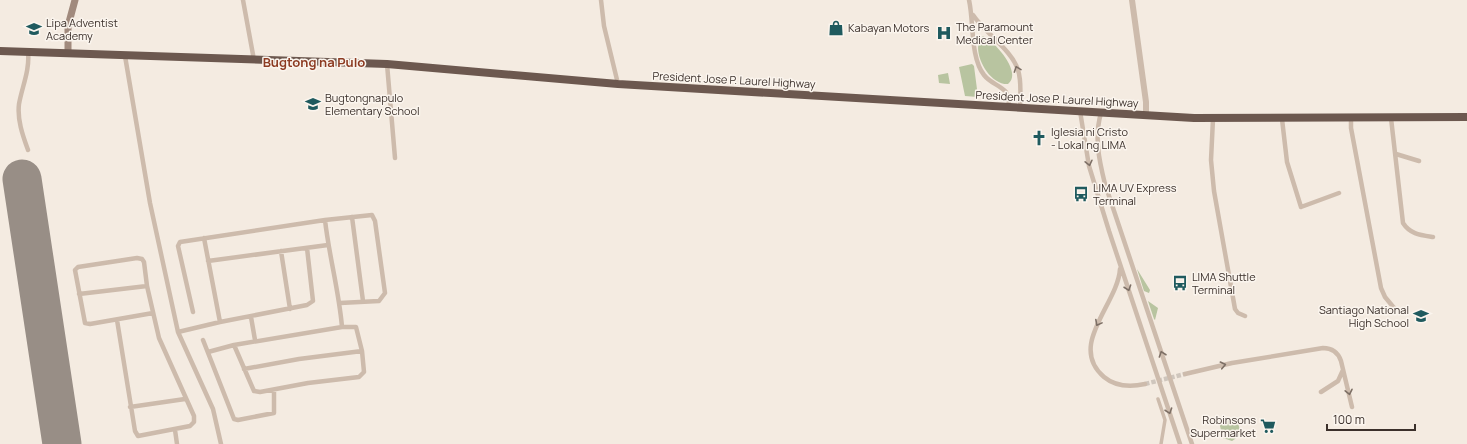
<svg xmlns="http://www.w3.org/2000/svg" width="1467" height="444" viewBox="0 0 1467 444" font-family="Manrope,sans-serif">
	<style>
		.green { fill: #b8c4a0 }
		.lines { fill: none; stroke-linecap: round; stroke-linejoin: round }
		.runway { stroke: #988e86; stroke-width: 39 }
		.minor-tunnel { stroke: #cfc6bd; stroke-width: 4.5; stroke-dasharray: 4.5 2; stroke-linecap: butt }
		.pedestrian { stroke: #cdbbac; stroke-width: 3.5 }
		.minor { stroke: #cdbbac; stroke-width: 4.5 }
		.tertiary { stroke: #cdbbac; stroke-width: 6 }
		.secondary { stroke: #a18a7d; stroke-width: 7 }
		.trunk { stroke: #6c584f; stroke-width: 8 }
		.oneway { stroke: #7d6f65 }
		.labels { text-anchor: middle; stroke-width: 3; stroke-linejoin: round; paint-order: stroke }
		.poi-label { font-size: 11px; fill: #3b302b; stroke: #fbf5ee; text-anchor: start }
		.street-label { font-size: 11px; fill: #3b302b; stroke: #fbf5ee }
		.quarter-label { font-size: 13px; font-weight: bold; fill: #8c3b22; stroke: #fbf5ee }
	</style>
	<rect width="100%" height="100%" fill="#f4ebe1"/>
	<path class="green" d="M983 36C994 41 1023 72 1008 84 987 85 969 46 983 36Z
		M972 64 974 66 978 97 965 96 959 67Z
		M948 73 950 84 939 83 938 75Z
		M1137 269 1150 290 1149 293 1144 291Z
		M1148 301 1158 308 1155 320 1154 319Z
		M1237 418 1241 435 1232 441 1223 438 1219 422Z"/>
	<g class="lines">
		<path class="runway" d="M22 179 62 444"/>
		<path class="minor-tunnel" d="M1145 384 1185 374"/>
		<path class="pedestrian" d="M1158 399 1165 420 1161 444"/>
		<path class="minor" d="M243 0 254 60
			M601 0 604 26 618 84
			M969 0C974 22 970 57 984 75 990 83 1000 85 1006 92L1010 107
			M973 15C985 33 1012 50 1018 70 1022 82 1020 96 1020 108
			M125 56 150 203 178 332 213 409 221 444
			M387 64 395 158
			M1080 111 1089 166 1109 231 1180 444
			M1101 113C1094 137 1099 160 1105 184L1192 444
			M1391 118 1403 223C1410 234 1420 235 1433 237
			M1213 119 1211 160 1214 191 1235 309 1238 313 1245 316
			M1282 119 1287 162 1301 207 1339 193
			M1351 119V128L1381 288 1385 297 1395 309
			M28 150C23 136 17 120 19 104 22 87 30 70 28 52
			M1396 154 1419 161
			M352 217 363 301
			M325 220C329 256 339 291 342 327
			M204 238 220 322
			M281 251 290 309
			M208 261 328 245
			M1120 269C1118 304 1067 345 1104 377 1116 387 1131 387 1145 384
			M79 294 147 286
			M193 312 178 246 180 242 325 220 372 215 375 221 385 293 379 301 340 303
			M251 317 255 340
			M117 320 135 431 138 436 190 426 194 422V416L159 338 147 286 144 262 142 259 137 258 78 267 75 270 85 323 90 324 153 313
			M342 327H356L362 351 364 372 359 377 308 383 260 392 254 391 234 345Z
			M178 332 220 322 307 305 313 301 307 248
			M203 340 234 419 238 420 274 413V390
			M208 352 234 345
			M244 369 299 359 362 351
			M1185 374 1232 363 1323 348C1332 348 1338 352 1341 361L1352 407
			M1321 392 1338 381 1343 370
			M130 407 185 399
			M175 430 177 444"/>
		<path class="tertiary" d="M1132 0 1146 102V116"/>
		<path class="secondary" d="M68 53V26L75 0"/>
		<path class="trunk" d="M0 51 387 64 618 84 1194 118 1467 117"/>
	</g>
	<defs><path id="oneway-chevron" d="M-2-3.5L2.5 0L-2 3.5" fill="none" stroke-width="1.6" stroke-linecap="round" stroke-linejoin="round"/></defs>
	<g class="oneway">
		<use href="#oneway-chevron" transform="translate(1017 69) rotate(-110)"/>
		<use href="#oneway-chevron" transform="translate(1089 163) rotate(77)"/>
		<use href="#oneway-chevron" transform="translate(1128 288) rotate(71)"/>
		<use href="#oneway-chevron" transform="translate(1098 323) rotate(118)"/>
		<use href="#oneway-chevron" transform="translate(1162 354) rotate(-109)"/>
		<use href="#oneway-chevron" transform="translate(1223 365) rotate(-12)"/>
		<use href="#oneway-chevron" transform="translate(1349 392) rotate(78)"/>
		<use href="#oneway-chevron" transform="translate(1169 411) rotate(71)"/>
	</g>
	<defs>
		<g id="shop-bare" transform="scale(1.2)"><path d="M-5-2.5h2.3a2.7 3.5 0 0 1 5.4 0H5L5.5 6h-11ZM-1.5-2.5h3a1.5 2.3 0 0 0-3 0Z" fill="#1f5a5e" stroke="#fbf5ee" stroke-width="2.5" paint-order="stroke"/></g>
		<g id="school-bare" transform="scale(1.2)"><path d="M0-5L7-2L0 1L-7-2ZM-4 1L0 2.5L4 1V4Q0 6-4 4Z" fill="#1f5a5e" stroke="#fbf5ee" stroke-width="2.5" paint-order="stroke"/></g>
		<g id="hospital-bare" transform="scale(1.2)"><path d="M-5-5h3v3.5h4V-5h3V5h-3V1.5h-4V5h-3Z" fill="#1f5a5e" stroke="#fbf5ee" stroke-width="2.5" paint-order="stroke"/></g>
		<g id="church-bare" transform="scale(1.2)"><path d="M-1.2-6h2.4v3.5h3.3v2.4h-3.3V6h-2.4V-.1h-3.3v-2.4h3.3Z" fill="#1f5a5e" stroke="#fbf5ee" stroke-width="2.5" paint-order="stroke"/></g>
		<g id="bus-bare" transform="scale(1.2)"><path d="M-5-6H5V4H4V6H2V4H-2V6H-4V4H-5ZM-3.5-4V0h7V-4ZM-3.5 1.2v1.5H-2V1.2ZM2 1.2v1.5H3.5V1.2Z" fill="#1f5a5e" stroke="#fbf5ee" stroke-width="2.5" paint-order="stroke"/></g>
		<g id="supermarket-bare" transform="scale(1.2)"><path d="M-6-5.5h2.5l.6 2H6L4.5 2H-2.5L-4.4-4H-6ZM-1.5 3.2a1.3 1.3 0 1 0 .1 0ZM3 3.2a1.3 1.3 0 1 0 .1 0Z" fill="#1f5a5e" stroke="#fbf5ee" stroke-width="2.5" paint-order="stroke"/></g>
	</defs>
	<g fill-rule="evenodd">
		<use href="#shop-bare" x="836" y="28"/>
		<use href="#school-bare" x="34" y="29"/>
		<use href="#hospital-bare" x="944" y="33"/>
		<use href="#school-bare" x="313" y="104"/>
		<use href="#church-bare" x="1039" y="138"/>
		<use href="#bus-bare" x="1081" y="194"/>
		<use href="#bus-bare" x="1180" y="283"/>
		<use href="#school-bare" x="1421" y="316"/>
		<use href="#supermarket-bare" x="1268" y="426"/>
	</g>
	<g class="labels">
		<g class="poi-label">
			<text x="46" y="27">Lipa Adventist<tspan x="46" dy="13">Academy</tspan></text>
			<text x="956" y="31">The Paramount<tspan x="956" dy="13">Medical Center</tspan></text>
			<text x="848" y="32">Kabayan Motors</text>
			<text x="325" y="102">Bugtongnapulo<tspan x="325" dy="13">Elementary School</tspan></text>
			<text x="1051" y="136">Iglesia ni Cristo<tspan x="1051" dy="13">- Lokal ng LIMA</tspan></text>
			<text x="1093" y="192">LIMA UV Express<tspan x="1093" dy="13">Terminal</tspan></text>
			<text x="1192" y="281">LIMA Shuttle<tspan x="1192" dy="13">Terminal</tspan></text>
			<text x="1409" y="314" text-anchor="end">Santiago National<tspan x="1409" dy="13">High School</tspan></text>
			<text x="1256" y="424" text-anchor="end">Robinsons<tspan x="1256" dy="13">Supermarket</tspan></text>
		</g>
		<g class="street-label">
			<text transform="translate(734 80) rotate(3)" y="4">President Jose P. Laurel Highway</text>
			<text transform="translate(1057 99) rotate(3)" y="4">President Jose P. Laurel Highway</text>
		</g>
		<g class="quarter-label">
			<text x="314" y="67">Bugtong na Pulo</text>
		</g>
	</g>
	<path d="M1327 424v6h88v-6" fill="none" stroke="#3b302b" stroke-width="2"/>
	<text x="1333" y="424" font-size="12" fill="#3b302b" stroke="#fbf5ee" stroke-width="3" paint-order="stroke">100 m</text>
</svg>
